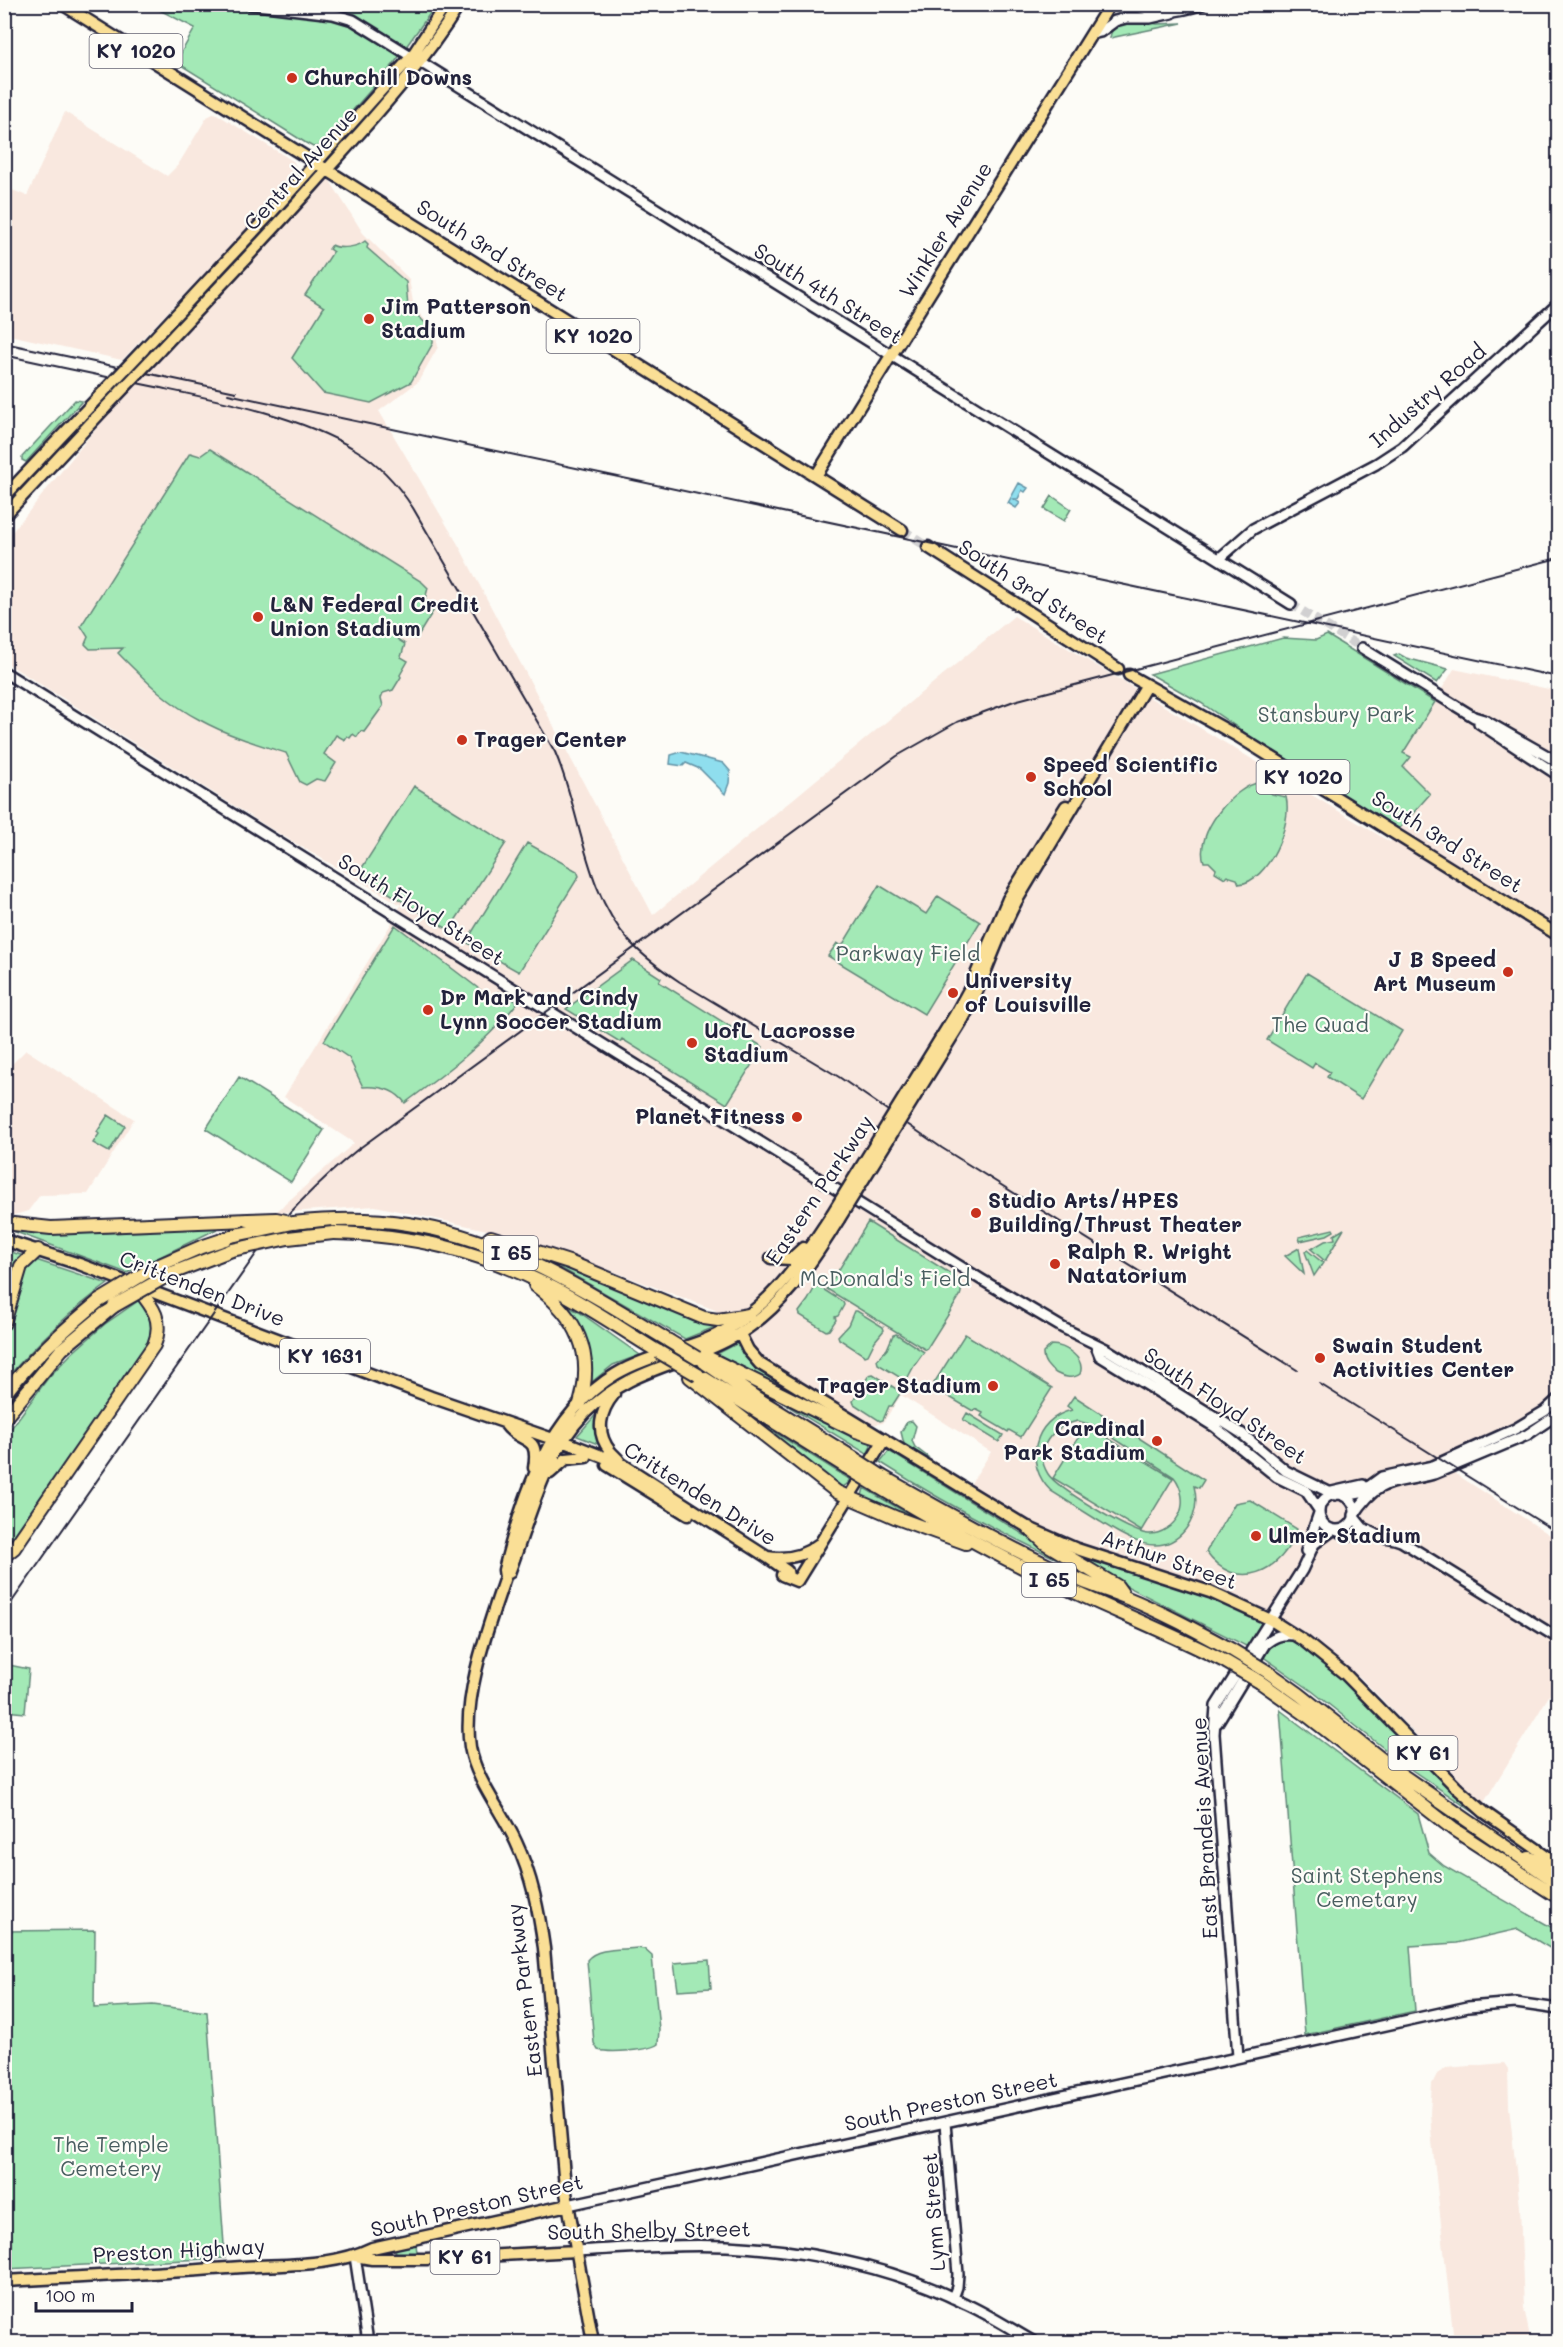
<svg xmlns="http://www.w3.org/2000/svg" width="1563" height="2347" viewBox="0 0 1563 2347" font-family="Mali,sans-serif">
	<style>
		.built { fill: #f9e8df }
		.green { fill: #a3e9b6; stroke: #628678; stroke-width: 1.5; fill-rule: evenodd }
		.water { fill: #8fdeee; stroke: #6393a6; stroke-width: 1.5 }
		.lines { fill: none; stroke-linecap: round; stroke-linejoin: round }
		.secondary-tunnel { stroke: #d1d0d1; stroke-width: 9; stroke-dasharray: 9 4.5; stroke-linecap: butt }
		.primary-tunnel { stroke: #d1d0d1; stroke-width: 10; stroke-dasharray: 10 5; stroke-linecap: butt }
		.secondary-casing { stroke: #22223b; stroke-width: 14 }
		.primary-casing { stroke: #22223b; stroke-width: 15 }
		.highway-casing { stroke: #22223b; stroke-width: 16 }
		.secondary { stroke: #fdfcf7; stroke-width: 9 }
		.primary { stroke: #fadf96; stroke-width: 10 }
		.highway { stroke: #fadf96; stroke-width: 12 }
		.rail { stroke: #22223b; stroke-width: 2 }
		.primary-bridge-casing { stroke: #22223b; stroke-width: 15; stroke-linecap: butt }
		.highway-bridge-casing { stroke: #22223b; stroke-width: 16; stroke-linecap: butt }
		.primary-bridge { stroke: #fadf96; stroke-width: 10 }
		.highway-bridge { stroke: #fadf96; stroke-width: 12 }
		.poi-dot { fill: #c8321e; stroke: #fdfcf7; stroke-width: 2 }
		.labels { text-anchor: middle; stroke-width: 4.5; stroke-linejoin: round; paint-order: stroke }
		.shield { fill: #fdfcf7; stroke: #646373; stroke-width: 1.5 }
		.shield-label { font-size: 20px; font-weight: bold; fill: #22223b }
		.poi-label { font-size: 21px; font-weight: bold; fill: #22223b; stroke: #fdfcf7; text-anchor: start }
		.street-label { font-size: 21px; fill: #22223b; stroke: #fdfcf7 }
		.park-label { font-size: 21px; fill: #495e60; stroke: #fdfcf7 }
	</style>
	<rect width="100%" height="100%" fill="#fdfcf7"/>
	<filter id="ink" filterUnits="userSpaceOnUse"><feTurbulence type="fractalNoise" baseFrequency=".0167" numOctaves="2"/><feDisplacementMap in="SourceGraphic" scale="12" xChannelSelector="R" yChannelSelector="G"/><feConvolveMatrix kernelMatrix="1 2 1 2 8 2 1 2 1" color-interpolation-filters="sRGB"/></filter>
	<g filter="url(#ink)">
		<path class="built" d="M65 112 167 176 178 165 207 117 215 113 293 161 298 169 294 176 254 221 122 360 5 334V187L27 196Z
			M327 176 363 233 409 279 414 308 435 330 438 347 418 382 379 411 459 546 653 915 1014 616 1390 842 1399 829 1430 794 1402 767 1403 753 1454 669 1558 691V1387L1549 1398 1558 1406 1527 1429 1442 1465 1558 1540V1681L1483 1804 1361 1678 1264 1609 1203 1585 1054 1535 1023 1520 968 1488 991 1452 901 1395 883 1423 871 1425 774 1367 757 1354 715 1310 610 1270 487 1230 375 1206 275 1213 354 1143 284 1097 391 924 401 905 268 827 5 662 4 542 108 414Z
			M26 1050 134 1119 88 1194 40 1195 28 1211 11 1216 5 1214V1071Z
			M1504 2063 1508 2069 1509 2106 1520 2207 1524 2308 1531 2342H1454L1432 2141 1430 2113 1432 2084 1437 2074 1446 2068Z
			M1558 2329V2342H1536L1545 2337Z"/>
		<path class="green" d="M150 5H436L393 65 321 146 313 147 306 143 176 62 195 28Z
			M1138 20 1157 24 1182 23 1110 38C1112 22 1124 22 1138 20Z
			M365 241 368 244 367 248 406 282 408 307 433 330V343L411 382 371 403 323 393 292 358 324 307 305 295 333 252 329 249 332 245C340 250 358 247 365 241Z
			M212 283 214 286 164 339 161 336Z
			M75 400 82 401 26 462 22 460V457Z
			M86 416 88 419 5 508V502Z
			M210 449 422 582 428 588 425 599 428 604 435 608 416 639 401 632 397 639 405 644 401 657 408 661 400 675 401 677 393 690 383 693 381 698 383 706 364 732 361 731 357 737 353 734 350 738 347 736 345 740 336 735 324 754 336 763 325 781 316 779 306 785 300 782 286 753C257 744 227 735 200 720 168 704 143 678 118 653L123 648 90 649 85 644 88 637 81 626 190 453 200 456Z
			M1052 496 1071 509 1064 521 1044 509Z
			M1327 635 1435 702 1403 753 1411 757 1403 767 1430 794 1399 829 1256 740 1201 703 1150 674 1283 638 1316 640Z
			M1399 654 1406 658 1448 669 1437 683 1394 656Z
			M1261 782 1272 794 1286 797C1293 824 1268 882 1239 884L1237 879 1227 876 1225 878 1215 872 1216 869 1209 862H1204C1194 834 1233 786 1261 782Z
			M414 786 506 843 449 930 358 874Z
			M527 843 577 871 579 876 519 972 466 942Z
			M879 885 926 914 938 896 980 922 924 1014 828 956 837 943 842 946Z
			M395 925 487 995 486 998 491 1001 498 992 518 1002C485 1044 447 1072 405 1103 395 1089 380 1086 363 1087L349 1058 324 1041Z
			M633 960 661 978 659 982 763 1047 727 1104 622 1039 620 1042 566 1009Z
			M1307 973 1402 1031 1361 1099 1327 1077 1330 1072 1315 1063 1312 1068 1267 1040Z
			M239 1077 324 1130 291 1182 206 1129Z
			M108 1115 125 1126 109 1152 93 1143 99 1134 97 1132Z
			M868 1222 956 1277C960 1284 963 1288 960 1296L926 1350 827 1289Z
			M223 1226 127 1273 10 1230Z
			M1333 1229 1334 1231 1327 1235 1300 1241 1299 1237Z
			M1344 1229 1325 1261 1311 1249 1325 1241 1335 1239 1334 1235Z
			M1299 1248 1304 1274 1285 1256Z
			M5 1250 24 1256 5 1301Z
			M1307 1250 1323 1263 1314 1276 1305 1252Z
			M33 1259 108 1284C68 1312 36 1344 5 1380V1334L23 1268Z
			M545 1259 720 1325 685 1339Z
			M818 1286 843 1302 844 1305 838 1316 835 1317 836 1320 829 1330 826 1331 800 1315 799 1312 808 1300 815 1287Z
			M141 1299 147 1304 155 1335 5 1552 4 1438 48 1378 70 1355 105 1324Z
			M565 1305 579 1312 640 1355 613 1365 588 1385Z
			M854 1311H857L883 1327 884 1330 875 1341 868 1355 865 1356 839 1339 838 1336 848 1325Z
			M896 1334 924 1352 914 1366 907 1379 904 1380 878 1364 877 1360 887 1349 893 1335Z
			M965 1334 1052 1388 1021 1437 1009 1430 1008 1432 981 1416 983 1413 975 1409 973 1411 946 1395 948 1392 934 1383Z
			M740 1342 750 1363 837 1417 713 1356Z
			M1051 1345C1065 1345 1086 1358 1080 1374 1067 1384 1042 1369 1043 1353Z
			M873 1374 901 1392 892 1406H889L883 1420 880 1421 854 1404 853 1401 860 1390H863L862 1387 869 1375Z
			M1074 1396 1204 1480 1199 1488 1194 1486C1198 1502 1196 1517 1185 1530 1160 1561 1124 1537 1099 1521 1083 1511 1067 1501 1051 1491 1023 1464 1033 1419 1072 1410L1067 1406ZM1078 1421 1095 1426 1174 1477C1182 1487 1185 1504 1179 1515 1173 1526 1162 1534 1149 1534 1133 1534 1057 1488 1048 1474 1032 1449 1053 1426 1078 1421Z
			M779 1398 870 1441 871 1446 867 1454 778 1400Z
			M600 1410 603 1446 577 1436Z
			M967 1413 1003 1435 999 1442 963 1420Z
			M750 1417 851 1480 846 1485 841 1488Z
			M912 1421 916 1426 912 1441 915 1447 928 1457 923 1458 904 1444 901 1432 907 1422Z
			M1086 1425 1173 1478 1141 1531 1053 1478Z
			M889 1451 1079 1569C1010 1538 944 1503 880 1462Z
			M864 1488 922 1522 864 1500 862 1496Z
			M1250 1500 1297 1529C1283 1572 1236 1594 1206 1552L1235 1503Z
			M1052 1544 1195 1590 1263 1622V1624L1248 1647C1182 1613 1115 1583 1052 1544Z
			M1290 1638 1312 1651 1535 1854 1406 1766 1312 1691 1262 1656C1269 1645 1276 1640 1290 1638Z
			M4 1664 29 1669 25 1713 5 1711Z
			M1280 1710 1418 1814 1429 1853 1444 1866 1558 1931V1953L1518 1929 1457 1943 1410 1946 1415 2011 1305 2035Z
			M95 1930 94 2008 153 2005 207 2012 225 2258 5 2269V1931Z
			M637 1948 644 1949 652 1956 659 2029 658 2044C649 2051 610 2053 598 2050L594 2043 587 1960C597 1947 622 1950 637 1948Z
			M709 1960 711 1988 678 1990 674 1963Z
			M416 2244 417 2253 398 2254 395 2251 397 2248Z"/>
		<path class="water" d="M1019 483 1028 488 1025 492 1022 490 1018 499H1014L1020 503 1016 508 1008 503Z
			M681 752 723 763 730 771 729 783 725 794 700 769 686 763 683 766 670 764 671 755Z"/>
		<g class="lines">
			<path class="secondary-tunnel" d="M1291 604 1362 648"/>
			<path class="primary-tunnel" d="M902 530 928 547"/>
			<g class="secondary-casing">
				<path id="secondary" d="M247 4 333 14 353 20 1291 604
					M1131 4C1157 15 1177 13 1203 4
					M1092 34 1100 32 1115 21 1126 18H1150L1172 13
					M1220 558 1253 529 1376 464 1402 447 1558 304
					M1362 648 1474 717 1484 720 1558 762
					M4 672 982 1280 1063 1328 1106 1349 1241 1433 1286 1471 1335 1495
					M1479 723 1558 775
					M1096 1346 1100 1356 1215 1427 1277 1477 1306 1491 1319 1510
					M1332 1492 1363 1485
					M1319 1512a18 18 0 1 1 36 0a18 18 0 1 1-36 0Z
					M1344 1496 1360 1493 1382 1477 1433 1466 1515 1429 1545 1411 1558 1399
					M1354 1515C1380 1475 1394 1485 1434 1474L1527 1435 1558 1414
					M1354 1517 1363 1528 1376 1534
					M1335 1530C1356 1540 1380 1532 1401 1541L1558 1638
					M1306 1551 1319 1513
					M1217 1723 1265 1644C1275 1636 1281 1634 1293 1635
					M1238 2057 1214 1734 1216 1706 1302 1570 1314 1544 1333 1530
					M945 2123 958 2274 957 2287 953 2298
					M568 2205 1468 2007 1516 2003 1558 2009
					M576 2251C626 2248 677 2244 727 2246 808 2250 893 2267 966 2304 990 2315 1011 2329 1034 2342
					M355 2256 368 2342"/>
			</g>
			<g class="primary-casing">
				<path id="primary" d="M62 4 902 530
					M144 349 271 213 412 56 446 4
					M159 351C217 289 276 228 332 164 378 113 423 63 460 4
					M816 476 1110 4
					M4 497 90 406
					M4 516 105 408
					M928 547 1118 669
					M1129 675 1239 737 1558 935
					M955 1015 971 986 1008 899 1066 806
					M963 1019C985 982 995 940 1016 902L1146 686
					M4 1240 79 1264 431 1397 553 1439 563 1441 622 1464 767 1557 787 1571 788 1576
					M771 1258 791 1259 803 1248
					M740 1334 748 1350 760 1364 1029 1528 1077 1549 1210 1592 1271 1620 1304 1641 1345 1674 1458 1789 1484 1812 1558 1864
					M614 1394C600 1411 595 1432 610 1451 613 1455 617 1457 620 1462
					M506 1425C520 1445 540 1432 534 1468
					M607 1465 688 1515
					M550 1473 566 1459 586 1457
					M767 1557C785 1560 804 1556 819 1544
					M509 1573C530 1518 543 1456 585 1413 629 1369 675 1367 726 1341 778 1315 810 1266 839 1219
					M782 1575 797 1581 884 1440
					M355 2256 372 2259H426L576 2251
					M4 2281C84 2277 163 2273 242 2267 284 2264 333 2267 372 2248L568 2205
					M593 2342 565 2187 544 1948C539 1912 532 1876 516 1842 502 1811 476 1781 470 1747 462 1696 489 1625 505 1577L504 1570C522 1498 548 1415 616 1374 643 1358 677 1351 705 1340 763 1317 800 1264 832 1214"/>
			</g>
			<g class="highway-casing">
				<path id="highway" d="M4 1223 51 1228 248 1220
					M293 1223C331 1219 370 1218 408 1224 503 1238 588 1291 669 1341
					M333 1233C413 1235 473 1249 545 1284 585 1303 622 1330 659 1352
					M483 1244 491 1237 569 1262 704 1318 718 1320 749 1315
					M155 1267 201 1247 240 1234
					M172 1273 232 1250
					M535 1285C577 1317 595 1352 580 1404
					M4 1323 21 1266 38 1250
					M697 1358H709L856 1431 884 1440
					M704 1362 755 1397 852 1457
					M690 1377 837 1492 897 1518 966 1543
					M704 1378 846 1467
					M4 1395C32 1358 64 1330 99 1301
					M4 1419 62 1349 114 1306
					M883 1477C948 1514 1013 1551 1082 1581 1096 1587 1111 1591 1125 1597 1162 1612 1197 1631 1232 1650
					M877 1486C934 1520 991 1553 1051 1581 1109 1609 1169 1632 1226 1662
					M1029 1528 1045 1543 1117 1586 1122 1593
					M4 1556 14 1548 154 1345C165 1318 150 1304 134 1284
					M1268 1672 1299 1694 1399 1773 1558 1883
					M1260 1682 1304 1713 1453 1829 1558 1897
					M1529 1858 1558 1868"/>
			</g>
			<use href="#secondary" class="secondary"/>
			<use href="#primary" class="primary"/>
			<use href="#highway" class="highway"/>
			<path class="rail" d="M4 343 236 392
				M4 355C58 367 112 378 165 389 228 402 301 417 356 450 380 464 398 485 413 508L555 752C582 814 583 890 630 942 645 958 662 970 680 982L839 1077 942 1148 1297 1370
				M228 394 1558 677
				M1320 1384 1558 1533
				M4 1613 256 1254C286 1214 319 1181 357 1150L897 756 957 722 1014 701 1558 558"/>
			<g class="primary-bridge-casing">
				<path id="primary-bridge" d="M90 406 144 349
					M105 408 159 351
					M832 1214 955 1015
					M839 1219 963 1019"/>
			</g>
			<g class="highway-bridge-casing">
				<path id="highway-bridge" d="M248 1220 276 1219 286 1221
					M240 1234 293 1223
					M232 1250 288 1238 333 1233
					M99 1301 155 1267
					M114 1306 172 1273
					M669 1341 697 1358
					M659 1352 698 1375
					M852 1457 883 1477
					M846 1467 877 1486
					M1232 1650 1268 1672
					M1226 1662 1260 1682"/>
			</g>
			<use href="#primary-bridge" class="primary-bridge"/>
			<use href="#highway-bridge" class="highway-bridge"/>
		</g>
	</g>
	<g class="poi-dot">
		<circle cx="292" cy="78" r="6"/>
		<circle cx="369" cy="319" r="6"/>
		<circle cx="258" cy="617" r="6"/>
		<circle cx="462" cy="740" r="6"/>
		<circle cx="1031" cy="777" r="6"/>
		<circle cx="1508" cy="972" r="6"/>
		<circle cx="953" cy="993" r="6"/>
		<circle cx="428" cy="1010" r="6"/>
		<circle cx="692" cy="1043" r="6"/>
		<circle cx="797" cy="1117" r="6"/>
		<circle cx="976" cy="1213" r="6"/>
		<circle cx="1055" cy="1264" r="6"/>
		<circle cx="1320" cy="1358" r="6"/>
		<circle cx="993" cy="1386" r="6"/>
		<circle cx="1157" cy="1441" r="6"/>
		<circle cx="1256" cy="1536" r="6"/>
	</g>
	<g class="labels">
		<g class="shield">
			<rect x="89.5" y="34" width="93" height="34" rx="4.5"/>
			<rect x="546.5" y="319" width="93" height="34" rx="4.5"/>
			<rect x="1256.5" y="760" width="93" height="34" rx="4.5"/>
			<rect x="484" y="1236" width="54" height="34" rx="4.5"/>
			<rect x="280" y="1339" width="90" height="34" rx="4.5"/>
			<rect x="1022" y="1563" width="54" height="34" rx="4.5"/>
			<rect x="1388.5" y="1736" width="69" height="34" rx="4.5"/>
			<rect x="430.5" y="2240" width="69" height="34" rx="4.5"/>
		</g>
		<g class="shield-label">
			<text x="136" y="58">KY 1020</text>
			<text x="593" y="343">KY 1020</text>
			<text x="1303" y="784">KY 1020</text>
			<text x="511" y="1260">I 65</text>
			<text x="325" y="1363">KY 1631</text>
			<text x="1049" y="1587">I 65</text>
			<text x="1423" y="1760">KY 61</text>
			<text x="465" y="2264">KY 61</text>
		</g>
		<g class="poi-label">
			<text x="304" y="85">Churchill Downs</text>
			<text x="381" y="314">Jim Patterson<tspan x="381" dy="24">Stadium</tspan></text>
			<text x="270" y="612">L&amp;N Federal Credit<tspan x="270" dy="24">Union Stadium</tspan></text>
			<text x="474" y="747">Trager Center</text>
			<text x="1043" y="772">Speed Scientific<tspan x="1043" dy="24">School</tspan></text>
			<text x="1496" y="967" text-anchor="end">J B Speed<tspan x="1496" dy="24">Art Museum</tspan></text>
			<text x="965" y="988">University<tspan x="965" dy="24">of Louisville</tspan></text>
			<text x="440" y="1005">Dr Mark and Cindy<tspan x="440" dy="24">Lynn Soccer Stadium</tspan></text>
			<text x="704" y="1038">UofL Lacrosse<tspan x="704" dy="24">Stadium</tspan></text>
			<text x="785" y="1124" text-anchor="end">Planet Fitness</text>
			<text x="988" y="1208">Studio Arts/HPES<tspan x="988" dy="24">Building/Thrust Theater</tspan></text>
			<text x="1067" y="1259">Ralph R. Wright<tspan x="1067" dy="24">Natatorium</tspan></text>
			<text x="1332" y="1353">Swain Student<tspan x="1332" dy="24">Activities Center</tspan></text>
			<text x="981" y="1393" text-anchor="end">Trager Stadium</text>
			<text x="1145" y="1436" text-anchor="end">Cardinal<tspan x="1145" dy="24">Park Stadium</tspan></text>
			<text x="1268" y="1543">Ulmer Stadium</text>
		</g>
		<g class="street-label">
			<text transform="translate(301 169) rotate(-48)" y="7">Central Avenue</text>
			<text transform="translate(946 230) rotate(-58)" y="7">Winkler Avenue</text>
			<text transform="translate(492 251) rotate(32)" y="7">South 3rd Street</text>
			<text transform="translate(828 294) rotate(32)" y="7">South 4th Street</text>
			<text transform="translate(1428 396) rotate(-41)" y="7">Industry Road</text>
			<text transform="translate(1033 592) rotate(33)" y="7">South 3rd Street</text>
			<text transform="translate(1447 842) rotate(32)" y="7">South 3rd Street</text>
			<text transform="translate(421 910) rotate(32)" y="7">South Floyd Street</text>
			<text transform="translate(820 1190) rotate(-56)" y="7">Eastern Parkway</text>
			<text transform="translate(202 1289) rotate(21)" y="7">Crittenden Drive</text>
			<text transform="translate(1225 1406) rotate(34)" y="7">South Floyd Street</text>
			<text transform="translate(700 1494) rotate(32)" y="7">Crittenden Drive</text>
			<text transform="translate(1169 1560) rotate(19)" y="7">Arthur Street</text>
			<text transform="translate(1205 1828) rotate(-93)" y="7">East Brandeis Avenue</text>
			<text transform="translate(525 1990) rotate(-97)" y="7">Eastern Parkway</text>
			<text transform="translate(951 2102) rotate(-12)" y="7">South Preston Street</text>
			<text transform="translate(477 2206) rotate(-13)" y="7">South Preston Street</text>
			<text transform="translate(934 2212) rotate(-94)" y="7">Lynn Street</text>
			<text transform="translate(649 2231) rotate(-1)" y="7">South Shelby Street</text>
			<text transform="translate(179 2251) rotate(-3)" y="7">Preston Highway</text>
		</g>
		<g class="park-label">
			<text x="1336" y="722">Stansbury Park</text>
			<text x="908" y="961">Parkway Field</text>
			<text x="1320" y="1032">The Quad</text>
			<text x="885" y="1286">McDonald's Field</text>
			<text x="1367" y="1883">Saint Stephens<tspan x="1367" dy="24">Cemetary</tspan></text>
			<text x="111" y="2152">The Temple<tspan x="111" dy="24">Cemetery</tspan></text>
		</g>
	</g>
	<rect width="1563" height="2347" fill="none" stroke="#fdfcf7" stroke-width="24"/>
	<rect x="12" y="12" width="1539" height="2323" fill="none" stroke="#22223b" stroke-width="2" filter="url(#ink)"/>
	<path d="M36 2302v9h96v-9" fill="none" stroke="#22223b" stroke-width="3"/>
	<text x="45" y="2302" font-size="18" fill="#22223b" stroke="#fdfcf7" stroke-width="4.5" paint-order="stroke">100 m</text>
</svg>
